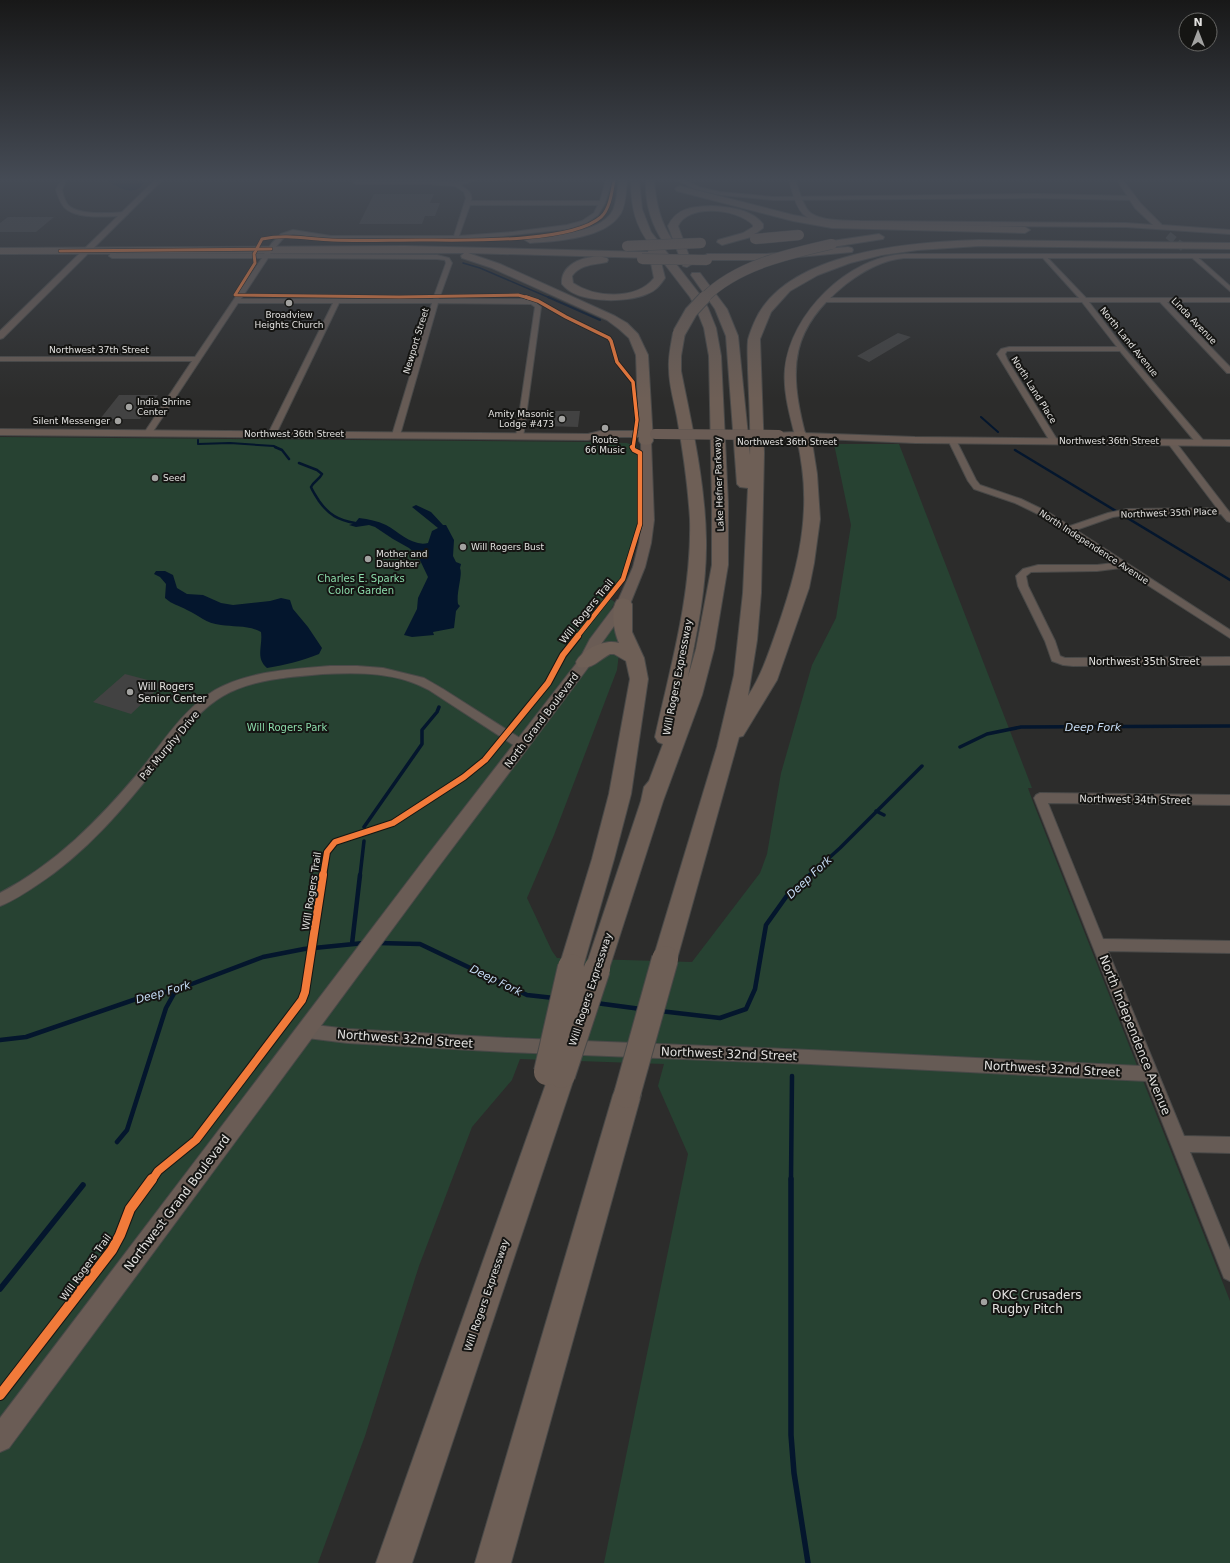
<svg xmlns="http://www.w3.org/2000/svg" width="1230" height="1563" viewBox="0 0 1230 1563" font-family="'DejaVu Sans',sans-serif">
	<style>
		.green { fill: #274232 }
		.water { fill: #04162d }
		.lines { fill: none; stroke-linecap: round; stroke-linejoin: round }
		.stream-far5 { stroke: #04162d; stroke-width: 1.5 }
		.stream-far4 { stroke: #04162d; stroke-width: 2 }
		.stream-far3 { stroke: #04162d; stroke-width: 2.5 }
		.stream-far2 { stroke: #04162d; stroke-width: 3.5 }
		.stream-far1 { stroke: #04162d; stroke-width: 4.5 }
		.stream { stroke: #04162d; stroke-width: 5.5 }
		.building { fill: #424242 }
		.secondary-tunnel { stroke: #474746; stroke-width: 8; stroke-dasharray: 8 4; stroke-linecap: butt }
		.street-casing { stroke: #494948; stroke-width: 2 }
		.secondary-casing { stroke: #494948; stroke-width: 2 }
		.highway-casing { stroke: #494948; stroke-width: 2 }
		.street { fill: #665b55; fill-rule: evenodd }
		.secondary { fill: #6a5c55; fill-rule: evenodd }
		.highway { fill: #6e5f56; fill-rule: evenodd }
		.secondary-bridge-casing { stroke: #494948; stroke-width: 10; stroke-linecap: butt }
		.highway-bridge-far2-casing { stroke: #494948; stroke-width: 11; stroke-linecap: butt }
		.highway-bridge-far1-casing { stroke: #494948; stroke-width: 14; stroke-linecap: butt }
		.highway-bridge-casing { stroke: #494948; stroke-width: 28; stroke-linecap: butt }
		.secondary-bridge { stroke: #6a5c55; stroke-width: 10 }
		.highway-bridge-far2 { stroke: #6e5f56; stroke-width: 10 }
		.highway-bridge-far1 { stroke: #6e5f56; stroke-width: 12 }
		.highway-bridge { stroke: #6e5f56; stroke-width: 26 }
		.cycleway-far5-casing { stroke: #151513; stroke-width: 4 }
		.cycleway-far4-casing { stroke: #151513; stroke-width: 5 }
		.cycleway-far3-casing { stroke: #151513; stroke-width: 6 }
		.cycleway-far2-casing { stroke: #151513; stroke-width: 8 }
		.cycleway-far1-casing { stroke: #151513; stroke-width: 10 }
		.cycleway-casing { stroke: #151513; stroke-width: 12 }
		.cycleway-far5 { stroke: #f17a3a; stroke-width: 3 }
		.cycleway-far4 { stroke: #f17a3a; stroke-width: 3.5 }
		.cycleway-far3 { stroke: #f17a3a; stroke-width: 4.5 }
		.cycleway-far2 { stroke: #f17a3a; stroke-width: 6 }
		.cycleway-far1 { stroke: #f17a3a; stroke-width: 8 }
		.cycleway { stroke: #f17a3a; stroke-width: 10 }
		.poi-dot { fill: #a2a2a0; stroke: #151513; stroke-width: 1.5 }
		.labels { text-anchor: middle; stroke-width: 4; stroke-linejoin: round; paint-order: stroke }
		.far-poi-label { font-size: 9px; fill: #e2e1df; stroke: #151513; text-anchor: start }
		.far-street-label { font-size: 9px; fill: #e2e1df; stroke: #151513 }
		.park-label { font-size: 10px; fill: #8cdcab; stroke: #151513 }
		.street-label { font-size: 10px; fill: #e2e1df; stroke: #151513 }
		.poi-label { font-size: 10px; fill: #e2e1df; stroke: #151513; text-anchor: start }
		.water-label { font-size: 11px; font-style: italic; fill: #c7ddf6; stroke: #151513 }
		.near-street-label { font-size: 12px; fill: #e2e1df; stroke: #151513 }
		.near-poi-label { font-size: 12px; fill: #e2e1df; stroke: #151513; text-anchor: start }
	</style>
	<rect width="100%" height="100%" fill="#2c2c2b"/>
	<path class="green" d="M0 437 591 442 627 443 637 447 640 500 638 525 621 578 605 596 615 602 609 613C622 633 620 647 617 670L554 835 527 898 552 951 557 958 692 962 760 873 767 854 781 773 812 665 836 618 851 525 834 444H899L1032 788H1028L1033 802 1230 1301V1563H604L688 1154 658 1086 664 1064 520 1059 512 1080 472 1127 419 1266 365 1436 318 1563H0Z"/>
	<path class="water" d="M108 180H135L145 182C142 185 139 189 135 190 126 192 114 186 108 180Z
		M416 505 431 512 443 525H446L454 540 453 556 456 562 461 564 460 568C463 575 456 592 458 604L460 606 456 611 454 628 433 632 434 635 412 637 404 635 417 609 418 598 428 577 418 556 409 548 393 539 375 527 369 525 356 527 349 525 355 523 359 518C369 519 377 521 386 525 399 532 413 547 428 543L432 531 438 528 412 507Z
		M156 571H165L173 575 177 588 187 594 203 595 221 603 233 605 270 601 281 598 290 600 293 609 308 627 322 648 319 654C301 661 286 665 267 668 255 658 263 646 261 632 248 625 234 627 221 625 205 623 200 616 187 610 178 605 173 605 165 598L166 584 160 577 154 574Z"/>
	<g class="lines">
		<path class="stream-far5" d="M463 263 480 268 550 298"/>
		<path class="stream-far4" d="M548 297 600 320
			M981 417 998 432
			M198 440V444L230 443 274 446 277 448"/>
		<path class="stream-far3" d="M275 447 282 450 289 459
			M1015 450 1230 580
			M299 463 317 470 322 474C319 480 314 481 311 487 313 492 316 496 319 501 329 515 338 520 355 523"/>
		<path class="stream-far2" d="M960 747 987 734 1021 727 1230 726
			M876 811 884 815
			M364 827 422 744V730L437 712 439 707
			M360 876 364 841
			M809 876 840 848 922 766"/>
		<path class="stream-far1" d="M378 943 420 944 527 995 554 998
			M352 944 360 875
			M596 1003 641 1009
			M660 1011 720 1018 746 1009 755 989 766 925 786 897 810 875
			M0 1040 26 1037 145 996 176 990 263 957 304 949 364 943
			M117 1142 127 1130 166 1008 176 990
			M791 1180 792 1076"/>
		<path class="stream" d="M791 1179V1435L794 1473 808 1563
			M0 1289 83 1185"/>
	</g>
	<path class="building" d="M374 194H434L430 203H440L435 216H425L422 224H359Z
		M8 217H54L36 232H0V223Z
		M898 333 911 337 869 362 857 356Z
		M119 395H158L140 419H100Z
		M545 411H580L578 427 543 426Z
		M125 674 163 684 131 714 93 702Z"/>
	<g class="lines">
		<path class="secondary-tunnel" d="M1168 235 1184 248"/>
		<g class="street-casing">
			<path id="street" d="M61 180H66L62 190C63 195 65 201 68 205 78 216 111 213 125 212L128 214 125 216C109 216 76 220 64 207 60 202 58 196 56 190Z
				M355 180H429L456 183 469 180H476L460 185C467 189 473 193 471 201H600L606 180H612L605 203 598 215 586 223 568 229 466 240H331L293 234 285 236 270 254 437 255 449 258 452 263 439 299H525L535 301 541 307 523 438H517L516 436 535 307 531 304 438 303 400 435 396 437 392 435 432 303H339L276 434 272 436 268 434 333 303H238L152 433 148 435 144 433 192 361H0V357H195L262 258H112L109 256 113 249 118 250 116 254H264L272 243 281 234 293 230 331 236H454L466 198 464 192 455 186 429 184H356L353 182ZM470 205H598L594 213 582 221 567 225 513 232 459 236ZM268 258 437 259 445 260 446 263 433 299H241Z
				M677 180H684L699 187 720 192 774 197 1036 194 1133 196 1136 198 1133 200 1036 198 774 200 720 195 695 189Z
				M1044 254 1086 298H1230V302H1167L1230 367V373H1227L1160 302H1089L1124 348 1203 440V444H1197L1120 351H1007L1005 354 1008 361 1058 441 1054 443H1051L997 354 1001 349 1009 347H1117L1082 302H823L820 300 823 298H1079L1042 257 1041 256Z
				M1190 254H1194L1230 286V291L1190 256Z
				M949 438H952L956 440 976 480 980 485 1021 499 1048 512 1070 526 1108 513 1127 509 1217 508 1167 442 1171 440H1174L1230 513V522L1227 521 1221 514 1127 515 1113 517 1076 530 1230 630V638L1121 568 1097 571 1031 572 1026 576 1028 586 1055 641 1060 656 1065 658 1230 657V665L1073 666 1063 665 1052 661 1045 641 1018 586 1016 576 1023 569 1038 565H1097L1114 563 1042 516 1015 503 974 489 968 481 948 440Z
				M330 666H357L383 668 424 678 443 689 526 742 528 745 526 748 522 749 518 748 429 690C397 672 359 672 323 674 290 677 252 679 223 696 197 711 179 738 161 761 125 807 86 853 37 885 25 893 13 901 0 906V893C55 864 99 820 139 772 162 744 183 709 215 690 249 671 292 669 330 666Z
				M1040 793 1230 795V805L1048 803 1103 939 1230 941V953L1108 951 1184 1136 1230 1137V1153L1190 1152 1230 1250V1281L1224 1278 1146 1081 810 1064 507 1052 348 1043 307 1038 302 1036 300 1031 302 1026 307 1024 348 1029 507 1038 810 1050 1140 1066 1034 798 1036 795Z"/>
		</g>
		<g class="secondary-casing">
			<path id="secondary" d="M155 180H162L3 338 0 339V331Z
				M789 180H795C799 189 801 200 807 209 815 222 846 220 860 221L1126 223 1153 225 1135 208 1117 180H1123L1141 204 1162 225 1230 230V234L1126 227 860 225C845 224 814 226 803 214 795 206 792 190 789 180Z
				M904 254H1230V258H904C882 260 863 271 846 284 791 328 788 367 805 433L915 437 1230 440V446L915 443 775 437 774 435 775 433 794 432C789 412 783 390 785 369 791 313 848 257 904 254Z
				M0 429 588 434 600 431H655L660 434 655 437H600L588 440 0 435Z
				M646 438 651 441 654 520 651 543 645 567 630 604 601 644 590 665 439 866 9 1448 0 1452V1418L427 856 579 660 590 639 617 603 633 567 639 543 642 520 641 441Z"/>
		</g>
		<g class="highway-casing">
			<path id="highway" d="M619 180H627C626 191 626 204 621 213 606 239 556 241 530 243L525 240C529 235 536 236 542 236 562 234 603 231 613 210 617 201 617 190 619 180Z
				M631 180H639L642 209 651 232 701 296 708 308 716 328 721 356 728 503V565L714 649 702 695 663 801 609 969 606 977 597 980 588 977 585 969 641 801 644 787 649 781 663 744 658 742 655 737C671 665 692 593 690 519 688 485 683 451 677 417 674 401 669 385 669 369 668 357 671 345 673 333L675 330H683L685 333 681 356V371C692 426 705 482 706 539 707 585 697 632 688 677L696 649 712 565V503L709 356 704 328 696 308 690 297 660 258 665 278C660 285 656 291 647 294 627 303 577 304 562 284 560 263 589 253 607 258L608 260 607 262C594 265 581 264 572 276L573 283C595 298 637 300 654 278L650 258 468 253 500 264 615 316 627 323 638 334 648 355 653 441 651 444 646 445 641 444 639 441 636 355 629 338 619 329 607 320 492 268 462 258 461 256 464 253 0 254V248L405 246 648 252 649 248 652 247C635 226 631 207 631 180Z
				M646 180H654C656 203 660 222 673 241L672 243H664C651 224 645 203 646 180Z
				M680 186 793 215 832 222 1025 227 1030 230 1025 233 832 228 793 221 677 191 675 189 677 187Z
				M712 206C730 207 751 209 763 224V228L751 237 722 245 717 242 718 240 743 233 753 227V225C738 209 689 203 678 226L692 264 687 267 683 266 668 226C677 207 693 207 712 206Z
				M879 234 884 237 883 239 832 247 827 244 832 241Z
				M979 240 1230 243V249L979 246 918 250 882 255 850 263 818 275 790 291 771 312 760 339 764 453 761 593 757 640 748 696C761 676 768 655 776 632 795 578 810 525 802 467 800 455 800 445 793 435L795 432 800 431 805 432 812 442 817 474 820 519 814 563 809 588 777 680 743 736 739 737 677 959 674 967 665 970 656 967 653 959 717 747 734 675 743 593 748 488 740 487 737 484 726 336 715 309 691 275 692 273H700L727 309 738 336 750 455C751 427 749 399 748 370 748 361 747 350 748 340 749 335 752 328 754 323 784 251 912 242 979 240Z
				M848 247 852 248 853 250 852 252 766 260H707L702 257 707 254H766Z
				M623 598 629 600 632 604V632L644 658 648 679 631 794 614 859 583 967 580 975 571 978 562 975 559 967 592 859 609 794 630 679 626 661 614 654H610C599 660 592 670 578 667L576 662C583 649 604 639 619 643 614 632 610 610 617 600Z
				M562 1062 572 1066 575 1075 412 1563H376L549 1075 552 1066Z
				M627 1081 637 1085 641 1095 511 1563H475L613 1095 617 1085Z"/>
		</g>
		<use href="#street" class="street"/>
		<use href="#secondary" class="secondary"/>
		<use href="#highway" class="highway"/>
		<g class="secondary-bridge-casing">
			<path id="secondary-bridge" d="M655 434 779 435"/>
		</g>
		<g class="highway-bridge-far2-casing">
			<path id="highway-bridge-far2" d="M755 239 799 235
				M627 246 701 243
				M642 259 707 260
				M704 298C737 265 788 254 832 244"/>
		</g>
		<g class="highway-bridge-far1-casing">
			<path id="highway-bridge-far1" d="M679 333 691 312 705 297"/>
		</g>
		<g class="highway-bridge-casing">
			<path id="highway-bridge" d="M547 1072 571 967
				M562 1075 597 969
				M627 1095 665 959"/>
		</g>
		<use href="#secondary-bridge" class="secondary-bridge"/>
		<use href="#highway-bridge-far2" class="highway-bridge-far2"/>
		<use href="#highway-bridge-far1" class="highway-bridge-far1"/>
		<use href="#highway-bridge" class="highway-bridge"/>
		<g class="cycleway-far5-casing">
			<path id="cycleway-far5" d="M60 251 271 249
				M529 298 518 295 399 297 235 295 255 263 254 254 262 239C286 234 308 239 332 240 361 241 390 240 420 240 461 240 570 244 601 217 610 209 612 191 614 180"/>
		</g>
		<g class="cycleway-far4-casing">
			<path id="cycleway-far4" d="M526 297 538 301 566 317 609 338 611 341 617 362 633 382 637 420 633 448"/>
		</g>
		<g class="cycleway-far3-casing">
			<path id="cycleway-far3" d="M577 637 623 579 640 524V453L634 450 632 447"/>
		</g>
		<g class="cycleway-far2-casing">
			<path id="cycleway-far2" d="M323 876 327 852 335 842 393 823 464 777 485 760 548 683 563 655 578 636"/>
		</g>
		<g class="cycleway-far1-casing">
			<path id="cycleway-far1" d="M152 1180 158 1171 196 1140 302 1000 305 992 323 875"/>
		</g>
		<g class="cycleway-casing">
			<path id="cycleway" d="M0 1395 112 1250 120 1235 130 1209 152 1179"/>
		</g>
		<use href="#cycleway-far5" class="cycleway-far5"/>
		<use href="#cycleway-far4" class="cycleway-far4"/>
		<use href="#cycleway-far3" class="cycleway-far3"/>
		<use href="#cycleway-far2" class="cycleway-far2"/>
		<use href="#cycleway-far1" class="cycleway-far1"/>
		<use href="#cycleway" class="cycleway"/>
	</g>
	<linearGradient id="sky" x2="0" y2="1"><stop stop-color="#181818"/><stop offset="0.45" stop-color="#454b55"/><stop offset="1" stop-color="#454b55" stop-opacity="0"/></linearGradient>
	<rect width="1230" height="399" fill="url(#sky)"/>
	<g class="poi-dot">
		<circle cx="289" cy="303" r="4"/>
		<circle cx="129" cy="407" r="4"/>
		<circle cx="562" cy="419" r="4"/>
		<circle cx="118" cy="421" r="4"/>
		<circle cx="605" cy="428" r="4"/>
		<circle cx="155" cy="478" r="4"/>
		<circle cx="463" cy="547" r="4"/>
		<circle cx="368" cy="559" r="4"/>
		<circle cx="130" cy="692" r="4"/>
		<circle cx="984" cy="1302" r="4"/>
	</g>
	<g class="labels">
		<g class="far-poi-label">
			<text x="289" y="318" text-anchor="middle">Broadview<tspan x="289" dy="10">Heights Church</tspan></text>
			<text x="137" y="405">India Shrine<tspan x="137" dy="10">Center</tspan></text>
			<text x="554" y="417" text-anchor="end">Amity Masonic<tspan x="554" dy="10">Lodge #473</tspan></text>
			<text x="110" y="424" text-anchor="end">Silent Messenger</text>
			<text x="605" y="443" text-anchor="middle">Route<tspan x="605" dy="10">66 Music</tspan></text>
			<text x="163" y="481">Seed</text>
			<text x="471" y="550">Will Rogers Bust</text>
			<text x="376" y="557">Mother and<tspan x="376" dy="10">Daughter</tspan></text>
		</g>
		<g class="far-street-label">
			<text transform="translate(1194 321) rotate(46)" y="3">Linda Avenue</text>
			<text transform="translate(416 341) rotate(-73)" y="3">Newport Street</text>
			<text transform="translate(1129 342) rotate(51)" y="3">North Land Avenue</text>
			<text x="99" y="353">Northwest 37th Street</text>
			<text transform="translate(1034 390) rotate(58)" y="3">North Land Place</text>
			<text x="294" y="437">Northwest 36th Street</text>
			<text x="1109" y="444">Northwest 36th Street</text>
			<text x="787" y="445">Northwest 36th Street</text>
			<text transform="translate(719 484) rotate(-92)" y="3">Lake Hefner Parkway</text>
			<text transform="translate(1169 513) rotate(-2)" y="3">Northwest 35th Place</text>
			<text transform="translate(1094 547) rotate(33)" y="3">North Independence Avenue</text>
		</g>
		<g class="park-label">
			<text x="361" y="582">Charles E. Sparks<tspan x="361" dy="12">Color Garden</tspan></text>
			<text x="287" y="731">Will Rogers Park</text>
		</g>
		<g class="street-label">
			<text transform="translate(586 611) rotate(-51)" y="4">Will Rogers Trail</text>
			<text x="1144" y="665">Northwest 35th Street</text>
			<text transform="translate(677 677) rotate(-79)" y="4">Will Rogers Expressway</text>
			<text transform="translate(541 720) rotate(-53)" y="4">North Grand Boulevard</text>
			<text transform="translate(169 745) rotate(-50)" y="4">Pat Murphy Drive</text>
			<text transform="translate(1135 799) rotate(1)" y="4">Northwest 34th Street</text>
			<text transform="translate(311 891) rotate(-81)" y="4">Will Rogers Trail</text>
			<text transform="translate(590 989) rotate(-72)" y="4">Will Rogers Expressway</text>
			<text transform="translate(85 1267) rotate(-54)" y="4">Will Rogers Trail</text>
			<text transform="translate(486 1295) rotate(-71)" y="4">Will Rogers Expressway</text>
		</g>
		<g class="poi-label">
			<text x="138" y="690">Will Rogers<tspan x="138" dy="12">Senior Center</tspan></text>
		</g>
		<g class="water-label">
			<text x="1093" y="731">Deep Fork</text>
			<text transform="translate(809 877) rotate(-43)" y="4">Deep Fork</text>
			<text transform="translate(496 980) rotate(26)" y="4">Deep Fork</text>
			<text transform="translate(163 992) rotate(-16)" y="4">Deep Fork</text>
		</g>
		<g class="near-street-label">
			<text transform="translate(1135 1035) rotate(68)" y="4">North Independence Avenue</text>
			<text transform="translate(405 1039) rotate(4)" y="4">Northwest 32nd Street</text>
			<text transform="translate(729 1054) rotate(2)" y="4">Northwest 32nd Street</text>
			<text transform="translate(1052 1069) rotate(3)" y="4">Northwest 32nd Street</text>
			<text transform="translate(177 1203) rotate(-53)" y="4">Northwest Grand Boulevard</text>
		</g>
		<g class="near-poi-label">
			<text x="992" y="1299">OKC Crusaders<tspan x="992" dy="14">Rugby Pitch</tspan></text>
		</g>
	</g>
	<g transform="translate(1198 32)"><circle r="19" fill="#151513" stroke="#676765"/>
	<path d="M0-3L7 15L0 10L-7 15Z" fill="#a2a2a0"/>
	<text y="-6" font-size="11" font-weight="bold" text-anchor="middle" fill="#e2e1df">N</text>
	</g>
</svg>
